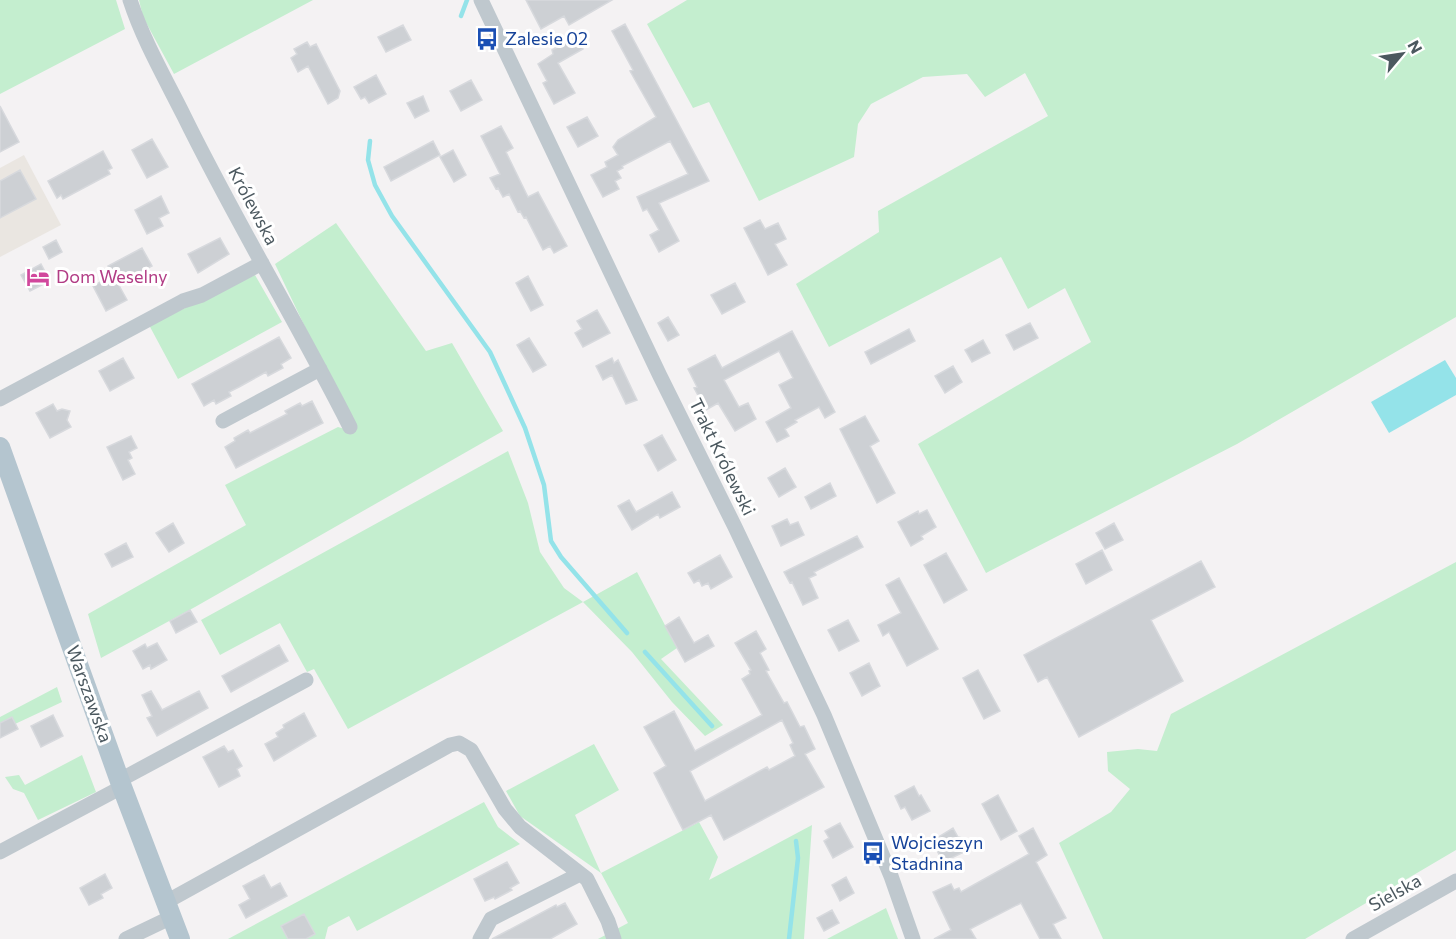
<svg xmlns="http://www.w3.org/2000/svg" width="1456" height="939" viewBox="0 0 1456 939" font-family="Commissioner,sans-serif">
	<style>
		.commercial { fill: #eae6e1 }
		.green { fill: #c4eecf }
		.water { fill: #94e3e9 }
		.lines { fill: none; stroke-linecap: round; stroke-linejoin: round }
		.stream { stroke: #94e3e9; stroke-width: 4.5 }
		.building { fill: #cdd0d4; stroke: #d7d9dd; stroke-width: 1.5; fill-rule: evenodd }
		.minor { stroke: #bfc8ce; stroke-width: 15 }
		.major { stroke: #b4c5cf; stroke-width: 20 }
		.labels { text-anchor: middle; stroke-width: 6; stroke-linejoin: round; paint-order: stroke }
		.transit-label { font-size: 18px; fill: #164399; stroke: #fff; text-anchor: start }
		.street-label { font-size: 18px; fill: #4b585f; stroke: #fff }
		.hotel-label { font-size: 18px; fill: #b23c85; stroke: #fff; text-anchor: start }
	</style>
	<rect width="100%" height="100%" fill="#f4f2f3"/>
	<path class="commercial" d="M24 155 61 225 0 257V168Z"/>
	<path class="green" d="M0 0H116L125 29 0 94Z
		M139 0H313L174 74 143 17Z
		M687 0H1456V317L1237 444 986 573 918 444 1091 342 1065 288 1028 309 1001 257 829 347 796 284 879 232 878 211 1048 116 1025 73 985 97 967 74 923 77 871 104 858 124 854 157 759 201 709 102 693 108 647 24Z
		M336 223 426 351 452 343 503 431 195 607 101 658 88 614 246 525 225 485 338 427 355 432 275 264Z
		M255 275 282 322 178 379 149 325Z
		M508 451 528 503 540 552 564 588 583 602 637 572 677 648 661 659 723 725 705 736 672 702 632 652 583 602 348 729 314 669 307 672 280 623 220 655 201 620Z
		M1456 562V850L1305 939H1103L1059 843 1111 812 1130 789 1108 771 1107 752 1138 749 1157 751 1171 714Z
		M57 687 62 702 15 724 12 717 0 723V717Z
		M594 744 619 790 575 815 601 873 699 822 718 857 709 880 812 825 804 939H598L628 923 601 873 520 816 506 791Z
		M82 755 96 792 38 820 24 793 13 789 5 777 19 775 25 785Z
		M484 802 498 827 520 844 357 931 349 916 328 927 325 939H228Z
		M886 908 898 939H827Z"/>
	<path class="water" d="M1445 360 1456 378V395L1389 433 1371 402Z"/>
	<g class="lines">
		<path class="stream" d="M461 16 467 0
			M370 141 368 160 375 185 392 216 490 352 525 428 544 485 551 541 561 557 627 633
			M645 652 712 726
			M789 939 798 858 796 841"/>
	</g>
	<path class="building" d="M526 0H612L569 25 564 16 541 29Z
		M625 24 709 181 659 203 679 241 659 252 650 235 659 230 647 209 643 211 637 197 688 174 670 141 622 166 623 168 617 171 621 178 615 181 619 189 603 197 591 175 607 167 605 162 618 155 613 147 618 140 656 117 630 71 633 70 612 31Z
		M403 25 411 40 386 52 378 37Z
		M576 37 583 49 558 63 575 93 554 104 543 83 547 81 538 64 553 54 552 50Z
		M307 42 310 47 316 44 340 91 338 98 328 104 308 66 298 72 291 58 297 54 294 49Z
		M376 75 386 94 369 103 365 97 361 99 354 87Z
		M471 80 482 100 461 111 450 91Z
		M423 96 429 111 415 118 407 103Z
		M0 106 19 142 0 152Z
		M587 117 598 136 578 147 567 127Z
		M501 126 513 148 506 152 528 197 538 192 567 246 554 253 550 246 543 250 526 217 524 218 520 211 518 212 509 194 503 197 498 188 496 189 490 178 500 174 481 136Z
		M152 139 168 167 147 178 132 150Z
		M433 141 440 155 391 181 384 167Z
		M453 150 466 175 454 182 440 157Z
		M103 151 112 168 108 170 110 174 63 199 61 195 57 198 48 181Z
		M20 170 36 199 0 218V181Z
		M161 196 169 213 159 218 163 226 147 234 135 210Z
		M760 220 765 229 778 223 786 239 775 244 787 265 768 275 744 228Z
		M220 238 229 254 198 273 188 254Z
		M56 240 62 252 49 259 43 247Z
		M142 248 152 266 119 284 116 280 127 300 106 311 93 286 113 275 108 266Z
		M41 264 50 281 30 291 21 275Z
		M528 276 543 305 531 311 516 283Z
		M735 283 745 302 722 314 711 295Z
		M597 310 610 333 583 347 575 333 582 329 577 321Z
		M668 317 679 335 668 341 658 323Z
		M1030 323 1038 338 1014 350 1006 335Z
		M909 329 915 341 871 364 865 352Z
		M792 331 835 412 825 418 819 407 795 420 797 422 785 429 789 436 777 442 766 422 791 408 779 385 793 378 779 351 724 380 739 407 748 403 756 419 735 431 718 403 706 410 694 388 697 387 688 369 715 355 722 368Z
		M279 337 291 358 281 364 283 368 268 376 266 372 239 387 229 392 231 396 216 404 214 400 204 406 192 384Z
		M529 338 546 365 533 372 517 345Z
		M983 340 990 353 972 362 965 350Z
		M123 358 134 378 110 391 99 371Z
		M612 358 614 363 618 360 637 400 626 404 612 375 603 380 596 366Z
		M953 366 962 382 945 393 935 376Z
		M312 401 323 423 236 468 225 447 235 441 234 438 248 430 250 433 287 414 285 411 300 403 302 406Z
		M53 404 57 411 62 409 70 411 67 420 71 427 50 438 36 413Z
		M865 416 879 441 870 446 895 493 877 503 840 429Z
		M662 435 676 460 658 471 644 445Z
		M131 436 137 448 129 452 132 458 128 460 135 474 123 480 107 447Z
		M785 468 796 487 779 497 768 478Z
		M830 483 836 496 811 509 805 497Z
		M672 492 680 507 660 518 658 514 632 530 618 506 629 500 636 512Z
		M927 510 936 527 921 536 923 539 911 546 898 522 918 511 919 514Z
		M787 519 790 525 798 522 804 535 781 546 772 526Z
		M173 523 184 543 169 552 156 533Z
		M1114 523 1123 540 1105 549 1096 533Z
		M857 536 863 547 814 572 816 575 809 578 818 598 803 605 792 582 790 583 784 572Z
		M126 543 133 557 112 567 105 554Z
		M1102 550 1112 570 1086 584 1076 564Z
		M946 553 967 590 944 603 924 565Z
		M720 555 732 577 711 589 708 583 702 586 699 580 694 583 688 573Z
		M1201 561 1215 587 1151 620 1183 681 1079 737 1047 677 1038 682 1024 655Z
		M899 578 938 649 907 666 889 632 883 636 878 625 901 613 886 585Z
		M190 610 197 622 176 633 170 621Z
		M679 617 694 643 708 635 714 646 685 662 665 626Z
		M848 620 859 641 839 651 828 630Z
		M756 631 766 649 760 653 769 670 766 671 784 703 787 702 800 727 804 726 815 749 805 754 824 787 724 840 711 815 683 830 654 773 666 766 644 727 674 711 695 751 762 715 742 679 750 674 749 671 751 670 735 643ZM782 720 793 743 790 745 795 756 769 770 767 767 705 801 690 771Z
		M157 643 167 660 151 669 150 665 143 669 133 651 145 644 147 648Z
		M279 645 288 661 231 692 222 676Z
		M869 663 880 686 862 696 850 673Z
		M978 670 1000 711 984 719 963 678Z
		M151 691 162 710 199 691 208 708 157 736 147 718 152 716 142 695Z
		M304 713 316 736 274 761 265 744 278 737 276 733 284 728 283 725Z
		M53 715 63 736 41 747 31 726Z
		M12 717 18 729 0 738V723Z
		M224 746 228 752 233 750 242 766 237 769 240 776 219 787 203 757Z
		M914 786 919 796 921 795 930 811 912 820 905 807 901 809 895 796Z
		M998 795 1017 831 1001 840 982 804Z
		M840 823 853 847 833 858 824 841 829 838 825 831Z
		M953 828 958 837 963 838 960 849 962 853 943 862 932 841Z
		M1033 828 1047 855 1036 862 1066 918 1053 924 1061 939H1040L1021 903 970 929 976 939H934L951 930 933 892 951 884 954 890 959 888 961 892 1029 854 1019 836Z
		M507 862 519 883 510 888 512 890 495 899 494 897 485 901 474 879Z
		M105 874 112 888 101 894 103 898 89 905 80 888Z
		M264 875 271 888 280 883 287 896 246 918 239 905 250 899 243 886Z
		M846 877 854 893 840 901 832 885Z
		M565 903 577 924 550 939H492L556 905 557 907Z
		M832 910 839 923 824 931 817 918Z
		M304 914 315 934 306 939H288L281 926Z"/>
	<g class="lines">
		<path class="minor" d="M130 0C143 40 165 78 184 116 236 222 297 322 350 427
			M481 0 660 376 735 527 824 715 891 876 913 939
			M0 399 183 301 202 295 262 263
			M223 421 320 369
			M120 780 306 680
			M0 852 122 787
			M166 902 450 745 459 743 471 750 505 809 520 827 587 879 608 921 614 939
			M126 939 172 917
			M480 939 491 919 580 874
			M1353 939 1456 881"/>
		<path class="major" d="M0 447 122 787 180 939"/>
	</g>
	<defs>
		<g id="bus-bare" transform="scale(1.8)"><path d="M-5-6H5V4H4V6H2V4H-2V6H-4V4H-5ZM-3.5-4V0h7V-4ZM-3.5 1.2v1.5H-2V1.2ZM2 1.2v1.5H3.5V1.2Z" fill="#1a4fb4" stroke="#fff" stroke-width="2.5" paint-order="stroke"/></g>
		<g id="hotel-bare" transform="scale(1.8)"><path d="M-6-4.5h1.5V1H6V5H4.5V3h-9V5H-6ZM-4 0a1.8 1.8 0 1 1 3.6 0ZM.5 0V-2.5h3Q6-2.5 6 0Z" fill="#d1479c" stroke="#fff" stroke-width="2.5" paint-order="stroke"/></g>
	</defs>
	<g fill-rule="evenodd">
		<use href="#bus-bare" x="487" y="39"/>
		<use href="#hotel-bare" x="38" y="277"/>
		<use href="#bus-bare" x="873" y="853"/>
	</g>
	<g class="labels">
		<g class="transit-label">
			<text x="505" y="45">Zalesie 02</text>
			<text x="891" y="849">Wojcieszyn<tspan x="891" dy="21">Stadnina</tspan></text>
		</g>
		<g class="street-label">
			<text transform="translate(253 206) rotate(62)" y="6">Królewska</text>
			<text transform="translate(722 457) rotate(64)" y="6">Trakt Królewski</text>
			<text transform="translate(89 694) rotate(70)" y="6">Warszawska</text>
			<text transform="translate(1395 893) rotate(-29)" y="6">Sielska</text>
		</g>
		<g class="hotel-label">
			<text x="56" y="283">Dom Weselny</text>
		</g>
	</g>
	<g transform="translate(1402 54) rotate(61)" stroke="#ffffff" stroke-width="4.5" paint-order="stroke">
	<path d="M0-4.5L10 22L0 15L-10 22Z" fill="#4b585f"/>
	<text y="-9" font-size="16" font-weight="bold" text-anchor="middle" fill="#4b585f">N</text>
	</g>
</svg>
